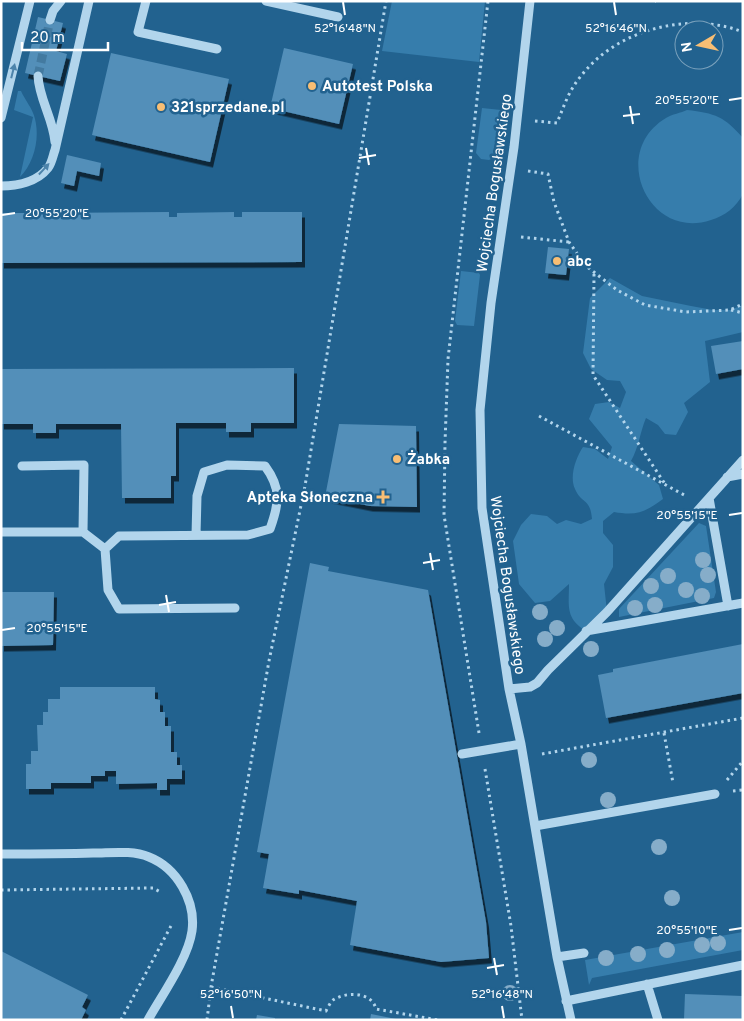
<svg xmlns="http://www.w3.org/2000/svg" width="744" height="1021" viewBox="0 0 744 1021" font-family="Overpass,sans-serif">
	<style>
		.green { fill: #367dac }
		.building { fill: #538fb9; filter: url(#shadow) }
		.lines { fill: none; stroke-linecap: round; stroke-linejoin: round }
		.minor-tunnel { stroke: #437aa0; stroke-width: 9; stroke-dasharray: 9 4.5; stroke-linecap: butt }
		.path { stroke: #b2d5ec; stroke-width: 3; stroke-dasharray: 2.5 4; stroke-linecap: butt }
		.minor { stroke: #b2d5ec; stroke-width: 9 }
		.tree { fill: #86adc9 }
		.oneway { fill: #4d84ab }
		.ticks { fill: none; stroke: #fff; stroke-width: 2 }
		.poi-dot { fill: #f8be74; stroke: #22628f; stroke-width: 2 }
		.labels { text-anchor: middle; stroke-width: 5; stroke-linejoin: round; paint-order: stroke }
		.poi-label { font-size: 15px; font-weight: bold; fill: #fff; stroke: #22628f; text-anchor: start }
		.street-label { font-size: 15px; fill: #fff; stroke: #22628f }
		.ticks-label { font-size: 12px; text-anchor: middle; fill: #fff; stroke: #22628f; stroke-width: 5; stroke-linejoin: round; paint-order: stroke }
	</style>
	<defs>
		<filter id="shadow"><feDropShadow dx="3" dy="5.5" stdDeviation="0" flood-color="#0009"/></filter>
	</defs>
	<rect width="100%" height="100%" fill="#22628f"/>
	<path class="green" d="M392 1H485L479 62 382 51Z
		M18 91H21C25 100 33 109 35 119 40 139 34 163 20 177L33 117 14 110Z
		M482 108 501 110 495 157 489 160 481 159 476 153Z
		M687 110C715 113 725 117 743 138V194C736 207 725 216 711 220 648 241 609 152 666 118 672 114 681 113 687 110Z
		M461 271 479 273 480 275 474 326 457 325 455 321Z
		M610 278 642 296 691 306 713 310H730L743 305V332L705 341 710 382 684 403 688 412 676 435 665 434 658 425 646 418C640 432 639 447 631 461L659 485 663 499C645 512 637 516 614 512L603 521V533L613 545V567L604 584 607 612 586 631C565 618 569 606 569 584L550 601 535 603 519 584 513 541 521 525 531 514 547 516 557 524 566 520 581 524 592 519C590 497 582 505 575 489 569 477 576 457 583 447L595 449 608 459 612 447 589 419 595 404 609 402 620 408 626 392 620 381 607 380 591 369 583 353 590 298Z
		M699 523 706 526 716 592 714 598 619 617V609Z
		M743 932V950L592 978 589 985 585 960Z"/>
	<path class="building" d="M38 17 63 23 56 51 67 54 60 81 25 73Z
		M284 48 353 64 339 124 270 108Z
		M111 53 229 79 210 162 92 135Z
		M67 155 101 163 99 176 77 171 74 186 61 183Z
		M169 212V217H177V213L234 212V217H242V212H302V262L1 263V213H43V217H51V213Z
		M548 247 569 249 566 275 545 273Z
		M743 341V369L716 374 711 346Z
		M294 368V423H251V432H226V423H176V476H171V498H122L121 424H56V433H33V424H1V369Z
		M339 424 416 426 417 507 370 506 325 497Z
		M310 563 329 567 328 571 428 590 486 922 489 958 441 962 350 945 357 901 299 890V894L263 888 269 854 257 852Z
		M1 592H54L53 645 1 646Z
		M743 644V693L606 718 598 675 613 672V669Z
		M60 687H155V699L160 700V712H165V726H171V752H177V765H182V779H167V790H157V783L116 784V771H105V776H91V783H51V789H26V764H31V751H38L37 725H43V712H48V699H60Z
		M1 951 88 995 82 1007 86 1010 81 1020H1Z
		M685 994 743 996V1020H684Z
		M371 1014 396 1019V1020H370Z
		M257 1015 275 1018V1020H256Z"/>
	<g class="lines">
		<path class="minor-tunnel" d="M38 76 50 20"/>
		<path class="path" d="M655 1H656
			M535 121 557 123C564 106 569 90 581 76 617 29 689 11 743 32
			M528 171 548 174 554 202 569 242 586 266 617 290 645 305 686 312 730 310 743 304
			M521 237 569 242
			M594 274 593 375 665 484
			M731 310 743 313
			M539 416 686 496
			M479 733 444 515 445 443 448 359 488 1
			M664 733 673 783
			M542 754 743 718
			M485 769 511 926 522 1020
			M727 780 743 761
			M733 791 743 790
			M1 890 153 888 162 893
			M211 987 326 1011C328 1007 330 1003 333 1000 347 991 372 992 376 1009L438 1020
			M121 1020 172 924
			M207 1020 211 987 269 661 305 486 386 1"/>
		<path class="minor" d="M146 1 138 32 217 49
			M266 1 338 17
			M530 1 514 147 491 303 480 410 482 508 509 689 521 744 557 957 571 1020
			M50 20 53 11 61 1
			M38 76C39 99 53 118 55 142
			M1 118 30 1
			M1 186C17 186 37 182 48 168 52 163 53 155 55 150L89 1
			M22 466 84 465 83 532 105 549
			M727 477 743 474
			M709 498 728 606
			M1 532H83
			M196 535 197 496 204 472 227 465 265 466C282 489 279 504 270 529L248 535 119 536 105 549 108 590 119 609 235 608
			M586 631 743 603
			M509 689 530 687 537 683 548 670 607 612 743 460
			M462 754 521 744
			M535 826 715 794
			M1 854C32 854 62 854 93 853 111 853 132 850 149 857 177 868 196 901 192 931 188 959 162 995 148 1020
			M557 957 584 953
			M647 984 658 1020
			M566 1001 743 965"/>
	</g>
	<g class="tree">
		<circle cx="703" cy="560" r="8"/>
		<circle cx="708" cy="575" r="8"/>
		<circle cx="668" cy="576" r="8"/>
		<circle cx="651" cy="586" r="8"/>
		<circle cx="686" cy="590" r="8"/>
		<circle cx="702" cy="596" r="8"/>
		<circle cx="655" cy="605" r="8"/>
		<circle cx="635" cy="608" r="8"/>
		<circle cx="540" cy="612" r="8"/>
		<circle cx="557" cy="628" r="8"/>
		<circle cx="545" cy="639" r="8"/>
		<circle cx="591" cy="649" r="8"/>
		<circle cx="589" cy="760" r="8"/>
		<circle cx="608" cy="800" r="8"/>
		<circle cx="659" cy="847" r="8"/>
		<circle cx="672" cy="898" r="8"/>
		<circle cx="718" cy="943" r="8"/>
		<circle cx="702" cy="945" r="8"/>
		<circle cx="667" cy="950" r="8"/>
		<circle cx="638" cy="954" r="8"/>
		<circle cx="606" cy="958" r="8"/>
		<circle cx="510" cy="993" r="8"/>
	</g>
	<defs><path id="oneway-solid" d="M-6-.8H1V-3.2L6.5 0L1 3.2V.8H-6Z" transform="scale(1.25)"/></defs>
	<g class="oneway">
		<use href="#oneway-solid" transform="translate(13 71) rotate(-76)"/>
		<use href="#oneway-solid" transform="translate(44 169) rotate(-47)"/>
	</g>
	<path class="ticks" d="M343 2 345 15M614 2 616 15M729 100 742 98M630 106 633 124M623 116 640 114M366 148 369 165M359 158 376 155M2 215 15 213M729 515 742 513M430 553 433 570M423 563 440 560M166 595 169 612M159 605 176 602M2 630 15 628M729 930 742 928M494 958 497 975M487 968 504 965M231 1006 233 1018M502 1006 504 1018"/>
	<g class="poi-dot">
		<circle cx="312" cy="86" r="5"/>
		<circle cx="161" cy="107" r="5"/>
		<circle cx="557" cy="261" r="5"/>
		<circle cx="397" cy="459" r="5"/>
		<path d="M380.5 489.5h5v5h5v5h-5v5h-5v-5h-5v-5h5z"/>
	</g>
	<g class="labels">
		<g class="poi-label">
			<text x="322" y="91">Autotest Polska</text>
			<text x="171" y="112">321sprzedane.pl</text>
			<text x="567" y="266">abc</text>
			<text x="407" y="464">Żabka</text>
			<text x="373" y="502" text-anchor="end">Apteka Słoneczna</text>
		</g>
		<g class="street-label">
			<text transform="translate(494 183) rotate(-82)" y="5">Wojciecha Bogusławskiego</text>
			<text transform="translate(508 585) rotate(82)" y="5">Wojciecha Bogusławskiego</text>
		</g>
	</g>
	<g class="ticks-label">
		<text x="345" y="32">52°16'48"N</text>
		<text x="616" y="32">52°16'46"N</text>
		<text x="687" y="104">20°55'20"E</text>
		<text x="57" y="217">20°55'20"E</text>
		<text x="687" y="519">20°55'15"E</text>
		<text x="57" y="632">20°55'15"E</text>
		<text x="687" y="934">20°55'10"E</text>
		<text x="231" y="998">52°16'50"N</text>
		<text x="502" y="998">52°16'48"N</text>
	</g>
	<rect width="744" height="1021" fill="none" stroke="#ffffff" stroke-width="5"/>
	<g transform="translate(699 45) rotate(261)"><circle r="24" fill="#22628f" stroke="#7aa1bc"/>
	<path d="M0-4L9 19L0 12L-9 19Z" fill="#f8be74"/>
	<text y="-8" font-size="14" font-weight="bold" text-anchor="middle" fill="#ffffff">N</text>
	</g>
	<path d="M22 42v8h86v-8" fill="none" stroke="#ffffff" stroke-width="2.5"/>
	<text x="30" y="42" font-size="15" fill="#ffffff" stroke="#22628f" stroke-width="4" paint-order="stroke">20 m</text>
</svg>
